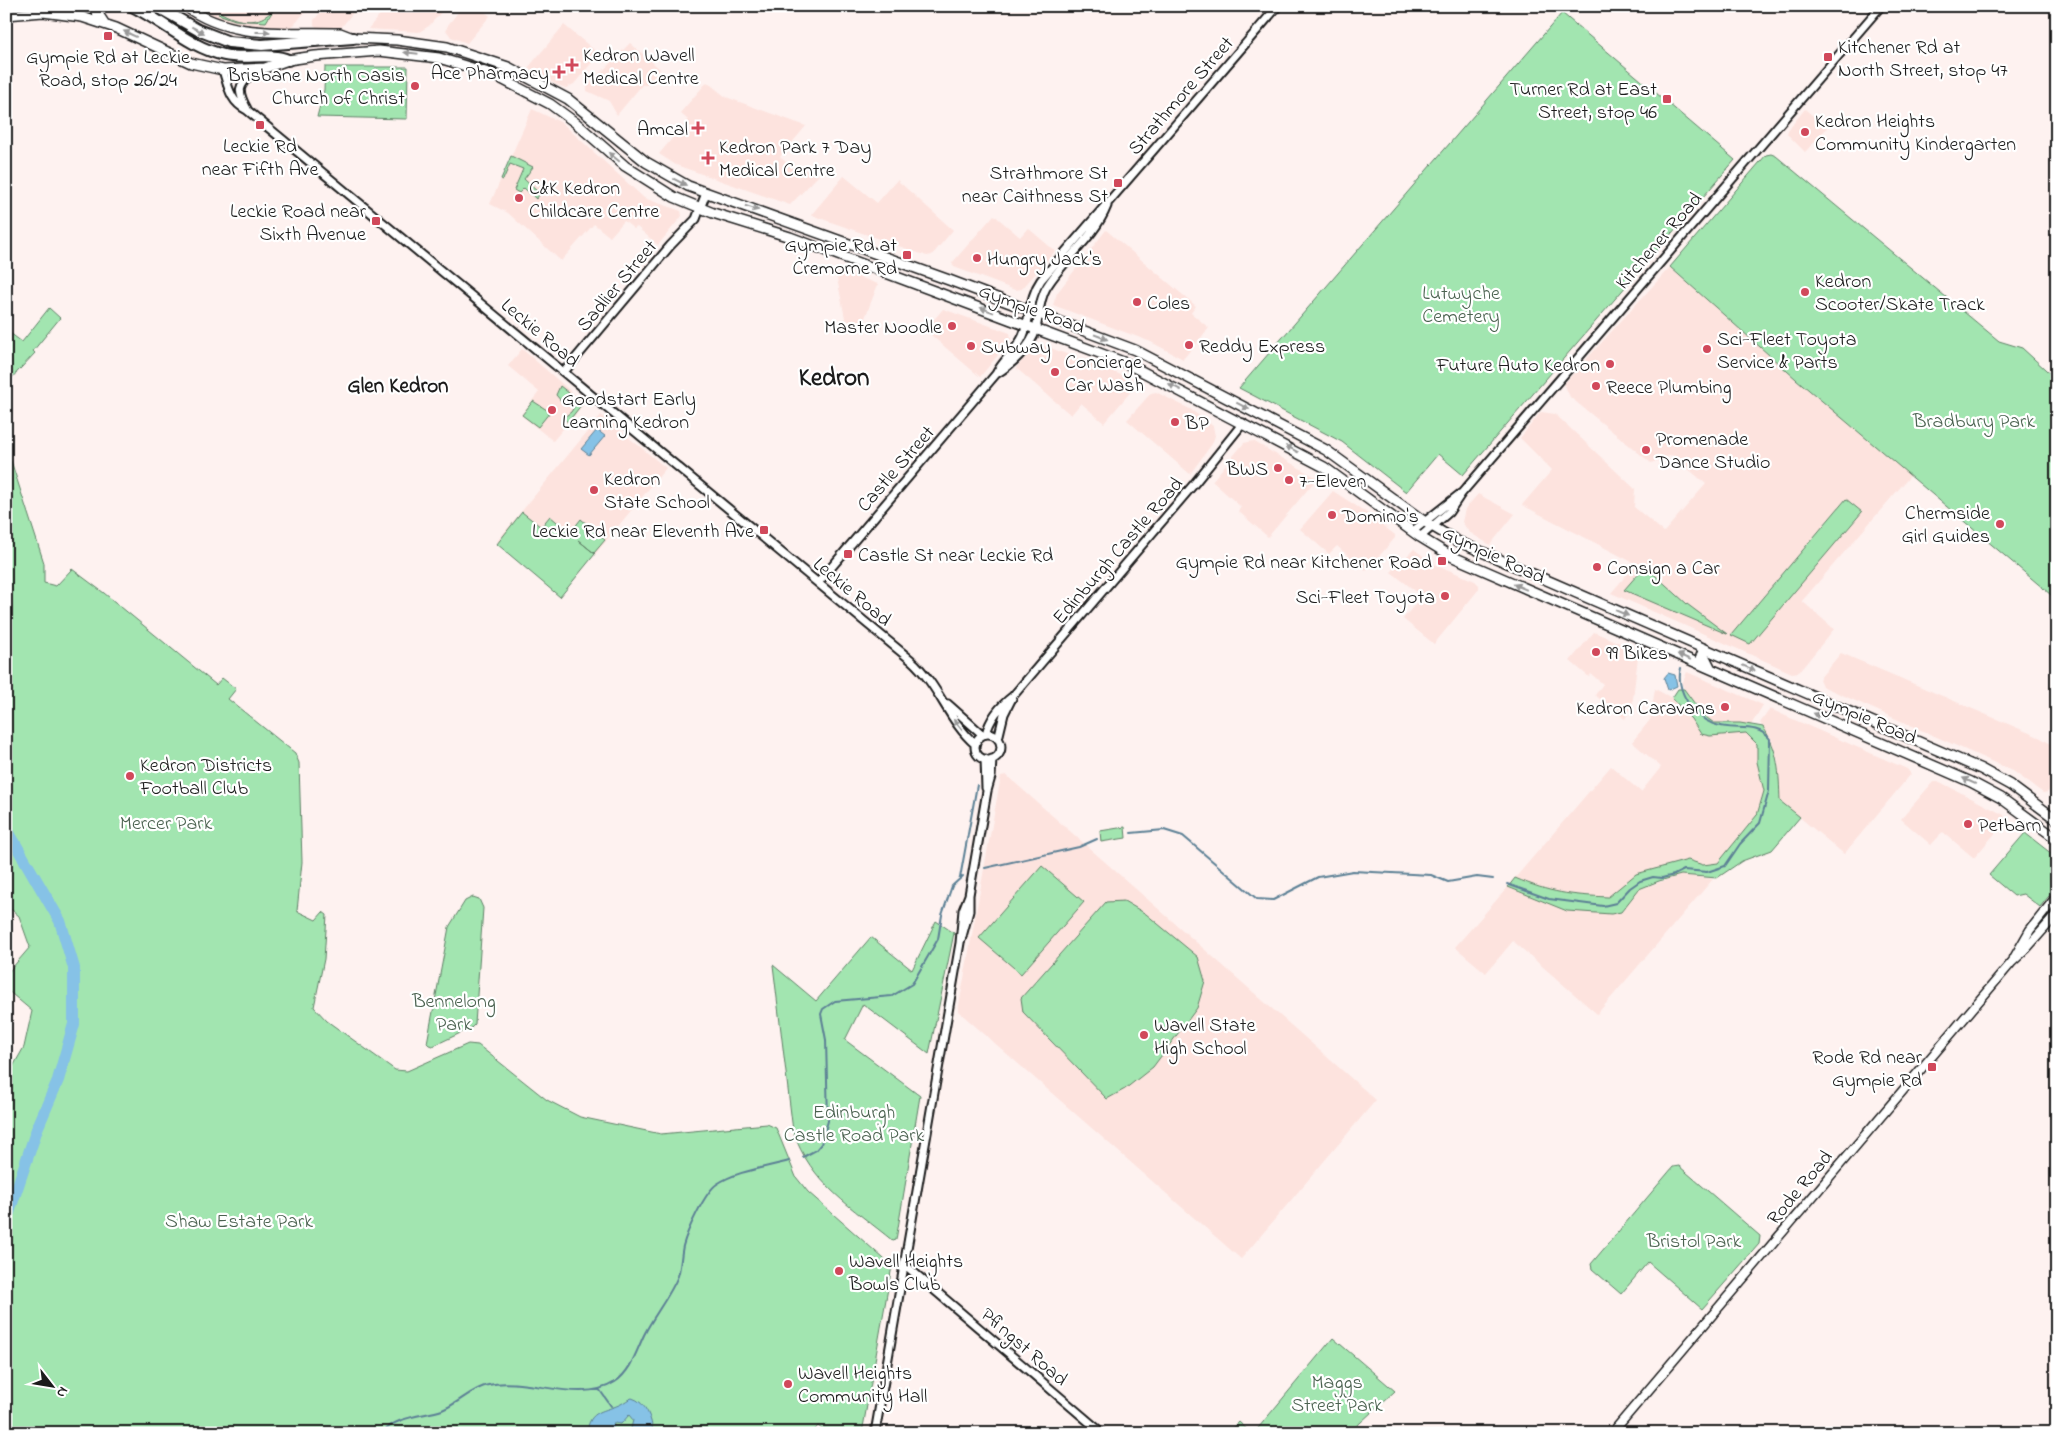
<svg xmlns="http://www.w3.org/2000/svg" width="2063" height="1439" viewBox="0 0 2063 1439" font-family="'Indie Flower',sans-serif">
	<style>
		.built { fill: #fde3de }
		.green { fill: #a2e5b0; stroke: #5f8066 }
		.water { fill: #86c2e6; stroke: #5c8095 }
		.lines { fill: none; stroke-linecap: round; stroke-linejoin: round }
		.stream { stroke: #5c8095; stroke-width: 2 }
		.river { stroke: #86c2e6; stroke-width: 12 }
		.tertiary-casing { stroke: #1c1c1c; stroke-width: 11 }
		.secondary-casing { stroke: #1c1c1c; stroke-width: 11 }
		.trunk-casing { stroke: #1c1c1c; stroke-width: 12 }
		.motorway-casing { stroke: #1c1c1c; stroke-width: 14 }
		.tertiary { stroke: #fff; stroke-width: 7 }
		.secondary { stroke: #fff; stroke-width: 8 }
		.trunk { stroke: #fff; stroke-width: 9 }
		.motorway { stroke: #fff; stroke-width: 10 }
		.oneway { fill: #999 }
		.poi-dot { fill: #d1495b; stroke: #fff; stroke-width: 2 }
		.labels { text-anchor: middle; stroke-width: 4.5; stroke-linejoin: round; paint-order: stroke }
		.poi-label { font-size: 20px; fill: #1c1c1c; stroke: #fff; text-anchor: start }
		.street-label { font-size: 20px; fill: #1c1c1c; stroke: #fff }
		.park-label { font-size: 20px; fill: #4b6250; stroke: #fff }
		.neighbourhood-label { font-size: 21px; font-weight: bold; fill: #1c1c1c; stroke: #fff }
		.district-label { font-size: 25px; font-weight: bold; fill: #1c1c1c; stroke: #fff }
	</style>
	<rect width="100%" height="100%" fill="#fef2f0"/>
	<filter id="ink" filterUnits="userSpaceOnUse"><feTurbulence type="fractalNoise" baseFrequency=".02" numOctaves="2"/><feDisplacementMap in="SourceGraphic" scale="10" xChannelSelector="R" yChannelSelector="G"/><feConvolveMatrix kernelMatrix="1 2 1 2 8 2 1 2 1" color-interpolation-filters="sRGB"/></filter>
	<g filter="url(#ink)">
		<path class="built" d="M197 6H310L294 25 288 28 255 27 224 21Z
			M326 6H352L355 10 340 29 318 28 314 25V20Z
			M387 6H439L443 10 429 26 419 32 368 29Z
			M463 6H478L490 16 467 43 451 37 446 30 448 25Z
			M564 25 599 54 574 84 566 88 557 85 528 68Z
			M630 43 660 69 647 85H642L617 115 609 101 587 91V87Z
			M707 82 726 97 806 126 780 157 787 163 819 175 790 205 676 165 659 154 688 120 680 113Z
			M532 109 562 123 644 198 681 211 682 216 658 245 637 227 634 229 624 221 610 237 594 224 561 261 508 213 490 204Z
			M1805 109 1827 128 1805 152 1787 134 1788 130Z
			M844 176 877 203 897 180 953 230 932 255 927 256 811 215Z
			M994 215 1020 237 1028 228 1055 251 1022 289 1015 290 954 267 952 263Z
			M1106 230 1196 306 1191 313 1209 328 1183 359 1151 342 1053 305 1057 293Z
			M1670 267 1796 379 1911 475 1802 601 1834 629 1799 672 1792 673 1611 593 1636 564 1522 505 1552 470 1520 438 1541 412 1555 414 1635 489 1634 507 1664 532 1706 484 1672 455 1651 463 1570 397 1564 384Z
			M839 270 878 284 860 331 845 318 836 273Z
			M943 309 1010 333 1011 339 980 377 925 330Z
			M1040 344 1132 379 1134 388 1104 423 1081 403 1071 415 1016 368 1035 346Z
			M522 349 583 402V405L553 441 521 415 539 392 508 366Z
			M1156 392 1190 409 1213 426 1215 436 1212 444 1190 474 1127 420 1151 393Z
			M601 415 666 468 560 597 497 544 498 540Z
			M1253 441 1315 477 1314 482 1268 537 1238 511 1241 507 1212 481 1244 443Z
			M1333 491 1364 511 1395 535V538L1366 571 1337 546 1329 554 1300 529Z
			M1478 494 1515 514 1490 545 1469 532 1462 522 1465 509Z
			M1414 549 1432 563 1475 581 1479 585V589L1434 644 1403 619 1417 602 1414 598 1418 593 1391 572Z
			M1594 632 1629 647 1638 657 1632 707 1625 719 1595 695 1603 684 1591 674 1589 677 1570 661Z
			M1841 653 2041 738 2057 748V782L2048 792 2043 793 2013 771 1822 686 1819 679Z
			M1687 672 1763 705 1751 725 1714 723 1704 715 1684 689 1682 684Z
			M1655 689 1672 698 1714 734 1746 733 1757 744V762L1764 791 1757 815 1718 863 1703 865 1688 860 1637 874 1608 897 1563 894 1546 891 1515 878 1611 766 1641 792 1661 767 1632 742 1650 720Z
			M1770 709 1907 769 1911 774 1844 854 1780 801 1778 761 1771 739 1760 723Z
			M1006 775 1376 1100 1241 1259 958 1011 1001 776Z
			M1933 782H1940L2004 815V823L1974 858 1943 832 1931 845 1901 819Z
			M1681 875 1713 879 1597 1014 1513 941 1486 973 1455 947 1508 887 1567 911 1621 912 1639 889Z"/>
		<path class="green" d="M274 9 266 22 235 20 218 14 220 12C238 23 259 26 274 9Z
			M1562 13 1735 160 1463 475 1438 454 1406 492 1342 442 1239 388Z
			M325 67H408L407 119 317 117 324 90Z
			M1771 154 1776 156 1999 341 2022 348 2057 380V600L1796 379 1670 267 1766 155Z
			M511 156 533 167 524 179 540 194 536 199 524 188 519 193 514 190 523 169 510 164 503 180 501 179Z
			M49 308 60 318 33 351 35 353 6 384V330L22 342Z
			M560 386 569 393 562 402 556 395Z
			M533 401 550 412 538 427 522 415Z
			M578 401 582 404 568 422 563 418 571 412Z
			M6 458 11 461 44 563V583L56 586 72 569 104 593 216 685 222 678 236 689 228 699 295 753 299 763 302 862 297 911 316 920 323 912 327 915 324 959 314 1007 327 1021 395 1070 407 1071 468 1044 478 1045 547 1100 580 1117 661 1134 767 1124 776 1128 796 1177 808 1192 892 1266 862 1433H827L818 1426 812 1433 798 1431 797 1433H6V1079L24 1047 32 1011 6 989V975L30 947 19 916 6 905Z
			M1846 499 1862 512 1750 644 1731 635Z
			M522 512 541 527 550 516 570 533 581 519 605 540 594 553 578 540 595 554 560 597 497 544Z
			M1645 566 1687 604 1727 634 1624 590Z
			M1678 689H1684L1703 715 1714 723H1740L1763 727C1779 751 1779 773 1780 801L1800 817 1772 850 1742 861 1717 878 1681 875 1659 881 1639 889 1621 912 1611 914 1567 911 1508 887 1515 878C1551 893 1569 895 1608 897L1636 874 1688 860 1703 865 1718 863 1757 815 1764 791 1757 762V744L1746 733 1710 736 1701 734 1691 719 1672 698Z
			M1125 827 1126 838 1101 842 1100 831Z
			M2025 833 2057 858V886L2040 907 2023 894 2014 896 1989 875Z
			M1042 866 1084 902 1021 974 979 938Z
			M473 897 479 899 483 908 475 1024 471 1028 433 1046 429 1045 427 1043 449 927 465 901Z
			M1124 901 1146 914 1198 957 1205 981 1197 1008 1153 1067 1125 1089 1107 1099 1023 1012 1021 998 1106 902Z
			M936 921 954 933 929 1054 863 1004 845 1040 920 1096 896 1240 893 1241C853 1208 810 1183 793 1131L773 965 816 1001 871 937 912 970Z
			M1679 1166 1760 1236 1759 1244 1702 1309 1648 1262 1621 1294 1592 1269 1591 1264 1673 1167Z
			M1333 1338 1395 1391 1349 1433H1254Z
			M1239 1422 1251 1433H1229Z"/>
		<path class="water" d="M597 430 605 436 589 455 581 449Z
			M1668 673 1675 675 1677 686 1668 690 1664 678Z
			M632 1398C646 1402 652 1419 653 1433H630L633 1420 629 1415 621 1424 614 1423 612 1433H587C589 1409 605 1412 621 1404 625 1402 628 1399 632 1398Z"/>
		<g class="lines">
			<path class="stream" d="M1131 833 1164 830 1183 836 1257 899 1273 900 1318 877 1353 871 1431 875 1448 882 1477 877 1493 879
				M985 868 1079 847 1097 839
				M960 878 977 785
				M1507 884 1549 899 1603 906 1616 903 1630 888 1640 881 1653 877 1662 878 1674 875 1684 870 1707 872 1725 866 1740 844 1760 823 1769 791 1770 739C1750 714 1716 746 1687 701 1681 691 1678 679 1681 668
				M803 1157 816 1150 821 1144 828 1121 826 1040 821 1014 823 1009 835 1001 892 996 912 984 938 939 942 915 952 886 963 876
				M599 1389 611 1406
				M383 1433C395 1416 424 1416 442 1410 458 1404 472 1388 488 1385 527 1376 580 1405 615 1382 631 1371 636 1352 644 1335 654 1315 670 1296 678 1276 681 1266 681 1255 683 1246 687 1231 705 1192 717 1184 736 1171 768 1167 789 1161"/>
			<path class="river" d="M6 828 60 921 74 968V1024L58 1080 37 1129 6 1221"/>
			<g class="tertiary-casing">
				<path id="tertiary" d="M223 70C228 86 230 102 247 110L911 660C939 685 949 722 975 744
					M247 109C235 87 240 86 255 69
					M564 372 670 246 696 219 706 193
					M996 374C1011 365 1031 347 1036 329 1039 316 1039 300 1046 288 1063 259 1094 239 1107 206
					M1413 531 1460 494
					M1420 537 1449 512 1461 494 1881 6
					M818 583 996 374C1003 360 1017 350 1023 336 1031 317 1029 297 1041 280L1278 6
					M948 704 983 735
					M986 734C990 718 1000 706 1013 696L1194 484 1243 423
					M975 747a13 13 0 1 1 26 0a13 13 0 1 1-26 0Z
					M998 739 1004 714 1012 698
					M985 759 986 788
					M961 940 969 911V895L987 791 991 777 992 759
					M904 1264 1102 1433
					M875 1433 960 943 963 910 969 895"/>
			</g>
			<g class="secondary-casing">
				<path id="secondary" d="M2014 958 2030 930 2057 896
					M1612 1433 2012 962 2026 949 2057 914"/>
			</g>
			<g class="trunk-casing">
				<path id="trunk" d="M93 6 104 23
					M185 6C232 40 285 31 340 33L353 38 397 40 447 47 508 67 568 99 646 162 688 186 949 280 1135 350 1326 450 1425 522 1457 541 1981 769 2010 785 2057 820
					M6 15 43 12 82 17 116 28 191 63 223 70 265 68 288 60 315 56 379 51 439 58 492 74 550 104 576 123 625 166 674 197 713 213 790 237 1126 363 1324 467 1420 537 1451 556 1971 782 2001 798 2057 839
					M1704 649 1701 656 1706 659 1711 669"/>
			</g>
			<g class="motorway-casing">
				<path id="motorway" d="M132 6C163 21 189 47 224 55 245 60 270 52 288 60
					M156 6 198 30 229 42 262 45 353 38"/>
			</g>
			<use href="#tertiary" class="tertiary"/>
			<use href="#secondary" class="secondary"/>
			<use href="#trunk" class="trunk"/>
			<use href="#motorway" class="motorway"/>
		</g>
		<defs><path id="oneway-solid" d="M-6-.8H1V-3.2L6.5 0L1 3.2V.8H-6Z" transform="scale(1.25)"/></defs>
		<g class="oneway">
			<use href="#oneway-solid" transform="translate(198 30) rotate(27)"/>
			<use href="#oneway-solid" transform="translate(263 32)"/>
			<use href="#oneway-solid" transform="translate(130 34) rotate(-155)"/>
			<use href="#oneway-solid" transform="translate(411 53) rotate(-174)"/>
			<use href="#oneway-solid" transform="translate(614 157) rotate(-140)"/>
			<use href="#oneway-solid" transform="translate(680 182) rotate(27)"/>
			<use href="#oneway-solid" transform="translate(752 208) rotate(18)"/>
			<use href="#oneway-solid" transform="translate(987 310) rotate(-160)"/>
			<use href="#oneway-solid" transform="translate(1101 337) rotate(21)"/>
			<use href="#oneway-solid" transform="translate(1175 387) rotate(-153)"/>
			<use href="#oneway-solid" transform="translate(1243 406) rotate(27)"/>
			<use href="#oneway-solid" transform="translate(1292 449) rotate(-152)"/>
			<use href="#oneway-solid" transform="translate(1520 587) rotate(-157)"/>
			<use href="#oneway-solid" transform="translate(1622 613) rotate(23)"/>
			<use href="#oneway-solid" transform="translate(1684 657) rotate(-157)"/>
			<use href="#oneway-solid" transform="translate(1749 668) rotate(23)"/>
			<use href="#oneway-solid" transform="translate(1820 716) rotate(-157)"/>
			<use href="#oneway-solid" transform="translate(958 725) rotate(-129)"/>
			<use href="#oneway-solid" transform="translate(1969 781) rotate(-155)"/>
		</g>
	</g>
	<g class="poi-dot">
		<rect x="103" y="31" width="10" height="10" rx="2.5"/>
		<rect x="1823" y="52" width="10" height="10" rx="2.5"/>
		<path d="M569.5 57.5h5v5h5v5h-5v5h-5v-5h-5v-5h5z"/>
		<path d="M556.5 64.5h5v5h5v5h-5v5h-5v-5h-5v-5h5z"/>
		<circle cx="415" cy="86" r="5"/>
		<rect x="1662" y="94" width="10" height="10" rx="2.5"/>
		<rect x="255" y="120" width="10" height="10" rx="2.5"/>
		<path d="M695.5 120.5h5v5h5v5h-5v5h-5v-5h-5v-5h5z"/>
		<circle cx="1805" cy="132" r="5"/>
		<path d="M705.5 150.5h5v5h5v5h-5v5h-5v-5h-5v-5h5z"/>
		<rect x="1113" y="178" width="10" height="10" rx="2.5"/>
		<circle cx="519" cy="198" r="5"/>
		<rect x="371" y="216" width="10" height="10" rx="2.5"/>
		<rect x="902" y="250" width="10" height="10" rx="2.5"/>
		<circle cx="977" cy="258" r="5"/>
		<circle cx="1805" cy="292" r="5"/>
		<circle cx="1137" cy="302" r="5"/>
		<circle cx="952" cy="326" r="5"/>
		<circle cx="1189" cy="345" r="5"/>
		<circle cx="971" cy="346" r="5"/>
		<circle cx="1707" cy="349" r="5"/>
		<circle cx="1610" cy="364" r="5"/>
		<circle cx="1055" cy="372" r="5"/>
		<circle cx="1596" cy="386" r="5"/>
		<circle cx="552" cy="410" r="5"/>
		<circle cx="1175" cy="422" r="5"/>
		<circle cx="1646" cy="450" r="5"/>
		<circle cx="1278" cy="468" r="5"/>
		<circle cx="1289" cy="480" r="5"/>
		<circle cx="594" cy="490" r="5"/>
		<circle cx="1332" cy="515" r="5"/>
		<circle cx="2000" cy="524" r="5"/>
		<rect x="759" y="525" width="10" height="10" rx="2.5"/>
		<rect x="843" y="549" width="10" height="10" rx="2.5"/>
		<rect x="1437" y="556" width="10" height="10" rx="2.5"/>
		<circle cx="1597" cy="567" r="5"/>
		<circle cx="1445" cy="596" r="5"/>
		<circle cx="1596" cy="652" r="5"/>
		<circle cx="1725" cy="707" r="5"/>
		<circle cx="130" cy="776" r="5"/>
		<circle cx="1968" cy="824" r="5"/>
		<circle cx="1144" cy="1035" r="5"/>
		<rect x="1927" y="1062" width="10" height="10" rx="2.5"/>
		<circle cx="839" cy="1271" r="5"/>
		<circle cx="788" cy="1384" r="5"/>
	</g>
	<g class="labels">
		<g class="poi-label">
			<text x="1838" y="53">Kitchener Rd at<tspan x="1838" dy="23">North Street, stop 47</tspan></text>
			<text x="583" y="61">Kedron Wavell<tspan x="583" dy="23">Medical Centre</tspan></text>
			<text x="108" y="63" text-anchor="middle">Gympie Rd at Leckie<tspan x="108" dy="23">Road, stop 26/24</tspan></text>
			<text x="549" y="79" text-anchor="end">Ace Pharmacy</text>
			<text x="405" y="81" text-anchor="end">Brisbane North Oasis<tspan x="405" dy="23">Church of Christ</tspan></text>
			<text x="1657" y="95" text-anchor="end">Turner Rd at East<tspan x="1657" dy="23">Street, stop 46</tspan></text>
			<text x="1815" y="127">Kedron Heights<tspan x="1815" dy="23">Community Kindergarten</tspan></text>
			<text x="688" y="135" text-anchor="end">Amcal</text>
			<text x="260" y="152" text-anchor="middle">Leckie Rd<tspan x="260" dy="23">near Fifth Ave</tspan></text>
			<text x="719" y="153">Kedron Park 7 Day<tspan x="719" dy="23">Medical Centre</tspan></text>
			<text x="1108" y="179" text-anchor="end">Strathmore St<tspan x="1108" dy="23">near Caithness St</tspan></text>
			<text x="529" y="194">C&amp;K Kedron<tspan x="529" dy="23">Childcare Centre</tspan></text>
			<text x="366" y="217" text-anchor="end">Leckie Road near<tspan x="366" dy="23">Sixth Avenue</tspan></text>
			<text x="897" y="251" text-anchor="end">Gympie Rd at<tspan x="897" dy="23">Cremorne Rd</tspan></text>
			<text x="987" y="265">Hungry Jack's</text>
			<text x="1815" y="287">Kedron<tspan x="1815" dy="23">Scooter/Skate Track</tspan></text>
			<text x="1147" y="309">Coles</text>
			<text x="942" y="333" text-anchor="end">Master Noodle</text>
			<text x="1717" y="345">Sci-Fleet Toyota<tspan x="1717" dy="23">Service &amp; Parts</tspan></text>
			<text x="1199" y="352">Reddy Express</text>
			<text x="981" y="353">Subway</text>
			<text x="1065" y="368">Concierge<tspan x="1065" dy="23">Car Wash</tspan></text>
			<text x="1600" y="371" text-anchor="end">Future Auto Kedron</text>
			<text x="1606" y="393">Reece Plumbing</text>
			<text x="562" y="405">Goodstart Early<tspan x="562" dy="23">Learning Kedron</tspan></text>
			<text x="1185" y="429">BP</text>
			<text x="1656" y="445">Promenade<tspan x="1656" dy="23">Dance Studio</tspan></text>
			<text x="1268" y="475" text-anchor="end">BWS</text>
			<text x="604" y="485">Kedron<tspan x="604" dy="23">State School</tspan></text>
			<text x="1299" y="487">7-Eleven</text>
			<text x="1990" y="519" text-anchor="end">Chermside<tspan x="1990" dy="23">Girl Guides</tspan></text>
			<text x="1342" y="522">Domino's</text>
			<text x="754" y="537" text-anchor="end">Leckie Rd near Eleventh Ave</text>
			<text x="858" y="561">Castle St near Leckie Rd</text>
			<text x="1432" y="568" text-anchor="end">Gympie Rd near Kitchener Road</text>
			<text x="1607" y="574">Consign a Car</text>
			<text x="1435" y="603" text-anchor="end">Sci-Fleet Toyota</text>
			<text x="1606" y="659">99 Bikes</text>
			<text x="1715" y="714" text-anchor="end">Kedron Caravans</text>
			<text x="140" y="771">Kedron Districts<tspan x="140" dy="23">Football Club</tspan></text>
			<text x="1978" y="831">Petbarn</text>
			<text x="1154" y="1031">Wavell State<tspan x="1154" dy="23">High School</tspan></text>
			<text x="1922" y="1063" text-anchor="end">Rode Rd near<tspan x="1922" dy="23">Gympie Rd</tspan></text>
			<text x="849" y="1267">Wavell Heights<tspan x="849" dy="23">Bowls Club</tspan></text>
			<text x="798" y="1379">Wavell Heights<tspan x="798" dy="23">Community Hall</tspan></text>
		</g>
		<g class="street-label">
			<text transform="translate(1180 95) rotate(-49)" y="7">Strathmore Street</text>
			<text transform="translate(1658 240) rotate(-49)" y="7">Kitchener Road</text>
			<text transform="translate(616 285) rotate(-50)" y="7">Sadlier Street</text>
			<text transform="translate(1032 308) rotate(20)" y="7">Gympie Road</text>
			<text transform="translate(541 332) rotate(40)" y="7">Leckie Road</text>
			<text transform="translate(895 468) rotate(-49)" y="7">Castle Street</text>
			<text transform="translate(1117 550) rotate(-49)" y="7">Edinburgh Castle Road</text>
			<text transform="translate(1494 554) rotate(25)" y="7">Gympie Road</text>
			<text transform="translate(853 591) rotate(40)" y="7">Leckie Road</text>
			<text transform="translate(1865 716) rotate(23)" y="7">Gympie Road</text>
			<text transform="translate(1799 1187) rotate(-50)" y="7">Rode Road</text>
			<text transform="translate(1025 1346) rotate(41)" y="7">Pfingst Road</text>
		</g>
		<g class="park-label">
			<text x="1461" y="299">Lutwyche<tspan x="1461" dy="23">Cemetery</tspan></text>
			<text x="1974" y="427">Bradbury Park</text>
			<text x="166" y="829">Mercer Park</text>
			<text x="454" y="1007">Bennelong<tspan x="454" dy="23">Park</tspan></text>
			<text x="854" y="1118">Edinburgh<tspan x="854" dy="23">Castle Road Park</tspan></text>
			<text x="239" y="1227">Shaw Estate Park</text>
			<text x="1694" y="1247">Bristol Park</text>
			<text x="1337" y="1388">Maggs<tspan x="1337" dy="23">Street Park</tspan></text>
		</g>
		<g class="neighbourhood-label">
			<text x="398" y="392">Glen Kedron</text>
		</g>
		<g class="district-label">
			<text x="834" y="385">Kedron</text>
		</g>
	</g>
	<rect width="2063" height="1439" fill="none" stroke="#fff" stroke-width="25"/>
	<rect x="12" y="12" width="2038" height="1414" fill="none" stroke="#1c1c1c" stroke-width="2" filter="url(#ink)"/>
	<g transform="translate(52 1386) rotate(121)" stroke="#ffffff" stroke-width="4" paint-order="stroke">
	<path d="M0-4L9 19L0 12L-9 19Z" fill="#1c1c1c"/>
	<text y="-8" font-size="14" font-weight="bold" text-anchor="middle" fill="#1c1c1c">N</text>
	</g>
</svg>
